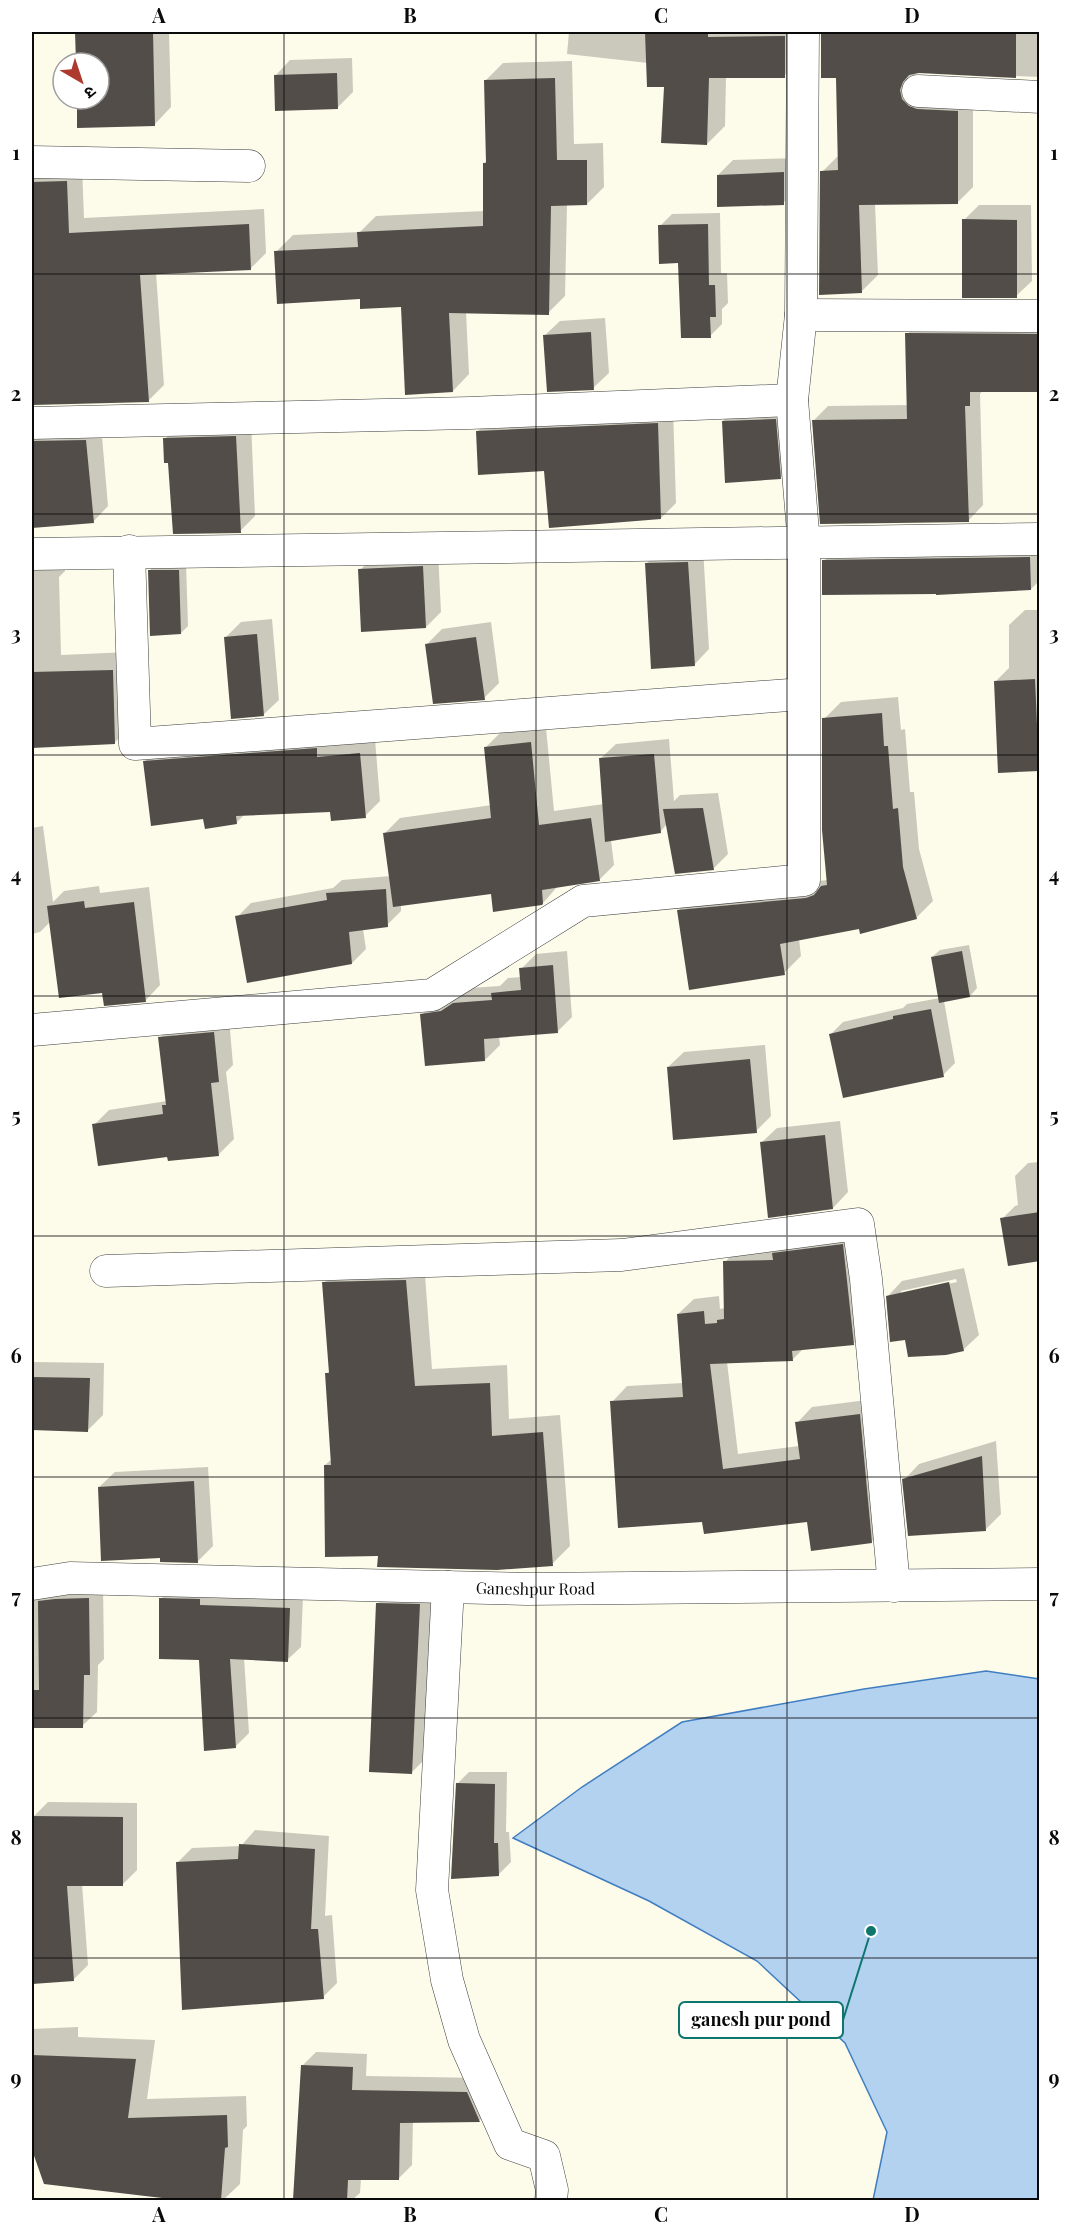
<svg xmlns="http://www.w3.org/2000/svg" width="1071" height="2232" viewBox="0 0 1071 2232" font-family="'Playfair Display','Noto Sans Devanagari',serif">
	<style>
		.water { fill: #b3d2f0; stroke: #407ec1; stroke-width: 1.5 }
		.shadow { fill: #0003; fill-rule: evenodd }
		.building { fill: #524d48 }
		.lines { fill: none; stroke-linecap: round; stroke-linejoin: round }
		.street-casing { stroke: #3d3d3d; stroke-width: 33 }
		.street { stroke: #fff; stroke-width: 32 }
		.grid { fill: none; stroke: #0a0a0a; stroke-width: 1.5; stroke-opacity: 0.55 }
		.labels { text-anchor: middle; stroke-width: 6; stroke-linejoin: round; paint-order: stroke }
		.street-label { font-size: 16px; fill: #0a0a0a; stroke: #fff }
		.leader { fill: none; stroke: #0f766e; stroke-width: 2 }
		.callout-dot { fill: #0f766e; stroke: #fff; stroke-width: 2 }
		.callout { fill: #fff; stroke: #0f766e; stroke-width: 2 }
		.callout-label { font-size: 18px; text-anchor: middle; font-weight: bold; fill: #0a0a0a }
		.neatline { fill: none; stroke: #0a0a0a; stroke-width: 2 }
		.grid-label { font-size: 20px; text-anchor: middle; font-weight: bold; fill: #0a0a0a }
	</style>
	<rect width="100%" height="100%" fill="#fdfcea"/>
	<path class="water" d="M986 1671 1039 1679V2200H873L887 2132 845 2043 757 1961 649 1901 513 1838 582 1787 682 1722 864 1689Z"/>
	<path class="shadow" d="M76 32H169L171 107 155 124 78 99H99V63H77Z
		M569 32H803L802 58 784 76 726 77 725 126 707 144 666 85 648 63 567 54Z
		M822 32H1040V77L915 72 917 82 973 95V187L957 203 875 204 878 275 862 291 822 172 839 155 837 76H822Z
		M352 58 353 92 338 107 275 76 290 60Z
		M572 61 574 144 603 143 604 187 587 204H567L565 296 548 313 466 312 469 374 453 391 402 306 361 297 276 252 293 235 360 232 376 216 484 211V163L488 160 486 80 503 63Z
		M799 158 798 188 783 203 718 175 733 160Z
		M82 166 84 218 264 209 266 253 250 269 156 273 164 385 148 401 32 403V168Z
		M979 205H1031L1032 281 1016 296 964 220Z
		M720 213 721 273H727L728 303 722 309V324L710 336 680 262 660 226 672 214Z
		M605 318 609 373 593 388 544 336 560 321Z
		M922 319H1040V391L983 390 980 394 983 505 968 521 813 421 828 406 909 405 907 334Z
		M790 404 795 463 780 478 723 421 739 406Z
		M673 409 676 503 661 518 545 469 478 431 493 416Z
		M32 422 101 425 108 506 93 522 32 527Z
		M251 422 255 516 240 531 169 461 165 439 180 423Z
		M32 541 64 555 65 571 59 577 61 655 130 652 132 725 114 743 32 746Z
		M1040 546V580L1031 589 824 561 836 549Z
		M662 548H703L709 649 694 665 647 563Z
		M438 552 441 612 426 627 360 570 375 555Z
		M157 563H186L188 626 181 633 149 571Z
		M1025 610H1040L1039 770 996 681 1009 668V625Z
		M272 619 279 700 263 715 225 638 241 622Z
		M491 622 499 683 484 698 427 644 442 629Z
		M898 697 901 730 905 729 910 792H914L919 849 933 901 916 918 799 939 801 956 784 973 678 911 695 894 828 880 824 719 841 702Z
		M546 728 554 811 604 804 600 759 616 744 669 739 674 801 680 795 718 793 728 854 713 869 667 824 660 832 611 840 614 865 599 880 558 886 543 903 492 892 401 904V911L387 925 363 929 366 949 352 963 237 917 251 903 333 888 342 880 391 876 385 833 400 818 492 805 486 747 501 732Z
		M375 739 380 801 365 816 332 811 245 814 236 823 205 817 144 762 159 747Z
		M43 826 53 902 64 891 99 886 100 893 149 887 160 985 145 1001 103 991 51 921 40 932 32 934V828Z
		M969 945 977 988 970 996 944 1001 955 1063 943 1075 830 1035 843 1022 903 1008 907 1004 940 998 932 957 940 950Z
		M567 951 572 1017 557 1032 499 1036 500 1045 485 1060 422 1015 437 999 470 988 500 986 508 978 522 977 521 969 536 954Z
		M229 1018 233 1065 226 1072 234 1139 219 1154 169 1155 94 1125 109 1110 167 1101 160 1038 175 1022Z
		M765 1045 771 1116 756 1131 668 1067 684 1052Z
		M840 1121 848 1192 833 1208 761 1143 777 1128Z
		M1040 1162V1259L1002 1219 1015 1206 1018 1205 1015 1176 1028 1163Z
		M858 1229 869 1328 853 1344 803 1349 792 1360 727 1362 738 1454 799 1446 797 1423 812 1407 875 1399 887 1526 871 1542 809 1521 704 1520 612 1402 627 1386 683 1383 678 1314 694 1299 719 1296 720 1309 726 1308 725 1262 741 1246Z
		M424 1262 432 1369 507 1365 509 1419 560 1415 570 1546 552 1564 379 1555 325 1465 332 1459 327 1373 331 1370 324 1283 341 1265Z
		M964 1268 979 1335 963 1350 906 1339 887 1297 902 1281ZM956 1279 957 1282 901 1294V1291Z
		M32 1362 104 1363 103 1415 88 1430 32 1429Z
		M996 1441 1001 1514 986 1529 904 1480 919 1464Z
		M208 1467 213 1546 197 1562 161 1557 99 1487 115 1472Z
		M32 1583 103 1584 104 1659 98 1665 97 1712 82 1726H32Z
		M174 1585 303 1595 301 1647 287 1660 244 1658 249 1733 235 1747 200 1658 161 1599Z
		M393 1589 435 1590 427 1757 412 1772 377 1604Z
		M469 1772H507L506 1832H509L511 1862 498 1875 457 1784Z
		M48 1802 137 1803V1870L122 1885 82 1884 88 1965 73 1980 38 1982 32 1985 33 1817Z
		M255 1830 329 1836 325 1916 332 1915 337 1983 323 1997 177 1863 192 1848 241 1846Z
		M78 2027V2037L155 2040 147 2099 246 2096 247 2126 243 2130 240 2184 223 2200H196L45 2182 32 2146V2029Z
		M316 2052 367 2054 366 2076 481 2078 494 2106 480 2120 413 2121 412 2165 398 2179 361 2178 360 2193 352 2200H294L302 2066Z"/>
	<path class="building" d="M75 32H153L155 126 77 128V99H99V63H76Z
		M645 32H708V37L785 36V78H709L707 145 661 143 664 87H647Z
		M821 32H1016V78L919 73 909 75 903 82 900 90 902 99 909 106 917 109 958 111V204L859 205 862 293 819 295 820 171 838 170 836 78H821Z
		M337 73 338 109 275 111 274 75Z
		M555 78 557 160H587V205L551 206 549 315 449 313 453 392 405 395 401 307 360 309V299L277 304 274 251 358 247 357 232 483 226V163H486L484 80Z
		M784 172V205L717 207V175Z
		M67 181 69 233 249 224 251 270 140 275 149 402 32 405V182Z
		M962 219 1017 220V298H962Z
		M708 224 709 285H715L716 317H710L711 338H681L678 263 659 264 658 225Z
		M591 332 594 390 547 392 543 335Z
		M905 333 1040 334V392H970V406H965L969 522 820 524 812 420 907 419Z
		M776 419 781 479 725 483 722 421Z
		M658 423 661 519 549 528 544 471 478 475 476 431Z
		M236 436 241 533 173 534 168 463H164L163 438Z
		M86 440 94 523 32 528V441Z
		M1030 557 1031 590 936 595V594L822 595V560Z
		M688 562 695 666 651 669 645 563Z
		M423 566 426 628 361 632 358 569Z
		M148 570H179L181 634 150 636Z
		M257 634 264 716 231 719 224 637Z
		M476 637 485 700 433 704 425 644Z
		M113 670 115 744 32 748V672Z
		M1035 679 1039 771 998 773 994 681Z
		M882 713 884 746H888L893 809 898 808 903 867 917 919 860 934 859 929 780 944 785 975 689 990 677 910 806 898 814 895 821 886 827 885 822 830V718Z
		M531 742 539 825 591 818 600 881 542 890 543 904 542 905 493 912 491 894 393 907 383 833 491 818 484 747Z
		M317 748V757L360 753 366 818 331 821 330 812 236 816 237 824 205 829 203 819 151 826 143 761Z
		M654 754 661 833 605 842 599 758Z
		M703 808 714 870 675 874 663 809Z
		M386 889 388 927 349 932 352 964 247 983 235 916 327 900 326 893Z
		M84 901 85 908 134 902 146 1002 104 1006 102 993 59 998 47 906Z
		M962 951 970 997 939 1003 931 957Z
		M553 965 558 1033 484 1039 485 1061 425 1066 420 1014 441 1011 453 1003 492 1000 491 993 521 990 519 968Z
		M931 1009 944 1077 843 1098 829 1034 893 1019V1016Z
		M214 1032 219 1082 211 1083 219 1156 168 1161 167 1157 98 1166 92 1124 163 1114 162 1105H166L158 1037Z
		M750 1059 757 1133 673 1140 667 1067Z
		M825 1135 833 1209 768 1218 760 1142Z
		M1040 1212V1261L1008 1266 1000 1218Z
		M843 1244 854 1345 792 1351 793 1361 710 1364 723 1469 800 1459 795 1422 860 1414 872 1543 811 1551 807 1522 704 1534 702 1522 618 1528 610 1401 683 1397 677 1314 704 1311 705 1324 717 1323V1320L724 1319 723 1261 773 1260 772 1253Z
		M406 1280 415 1386 490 1383 492 1436 543 1432 553 1566 497 1570 377 1567 378 1556 325 1557 324 1465H331L325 1373H329L322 1282Z
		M949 1282 964 1351 946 1355 908 1357 905 1340 890 1342 886 1296Z
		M32 1377 90 1378 88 1432 32 1430Z
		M982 1456 986 1531 908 1536 902 1479Z
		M194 1481 198 1563 160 1562V1558L101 1561 98 1487Z
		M89 1598 90 1675H84L83 1728H32V1690H39L38 1601 55 1599Z
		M159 1598 200 1599V1605L290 1608 288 1662 230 1659 236 1748 204 1751 199 1660 159 1659Z
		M376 1603 420 1604 412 1774 369 1772Z
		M456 1783 495 1784 494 1843H498L499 1876 451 1879Z
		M32 1816 123 1817V1886H67L74 1981 32 1984Z
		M239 1844 315 1849 311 1929H318L324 1999 182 2010 176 1862 238 1859Z
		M32 2055 136 2059 128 2118 227 2115 228 2147 225 2148 221 2200H162V2198L44 2184 32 2150Z
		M301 2065 353 2067 352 2090 467 2092 480 2122 400 2123 399 2180H348L347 2200H293Z"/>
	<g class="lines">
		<g class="street-casing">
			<g id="street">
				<path d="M918 91 1040 97"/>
				<path d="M32 162 249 166"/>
				<path d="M801 315 1040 316"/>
				<path d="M32 423 470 413 792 400"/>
				<path d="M129 551 135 744 803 694"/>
				<path d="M32 554 1040 539"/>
				<path d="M32 1030 432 995 583 901 804 880V544L792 400 801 315 803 32"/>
				<path d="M106 1271 622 1255 858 1224 866 1279 894 1586"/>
				<path id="s1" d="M32 1584 70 1578 526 1589 1040 1584"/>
				<path d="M448 1587 432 1890 447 1980 464 2040 510 2144 544 2156 552 2190 551 2200"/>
			</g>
		</g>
		<use href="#street" class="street"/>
	</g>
	<path class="grid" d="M284 32V2200M536 32V2200M787 32V2200M32 274H1040M32 514H1040M32 755H1040M32 996H1040M32 1236H1040M32 1477H1040M32 1718H1040M32 1958H1040"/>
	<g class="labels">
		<g class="street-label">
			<text dy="6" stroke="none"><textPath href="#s1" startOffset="504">Ganeshpur Road</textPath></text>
		</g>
	</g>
	<path class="leader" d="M871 1931L843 2020"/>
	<circle class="callout-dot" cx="871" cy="1931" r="6"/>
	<rect class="callout" x="679" y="2002" width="164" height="36" rx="6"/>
	<g class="callout-label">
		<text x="761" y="2026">ganesh pur pond</text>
	</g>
	<rect width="1071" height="2232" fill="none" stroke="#ffffff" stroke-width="66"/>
	<g transform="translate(81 81) rotate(141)"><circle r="28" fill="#ffffff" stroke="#9d9d9d" stroke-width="1.5"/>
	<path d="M0-4.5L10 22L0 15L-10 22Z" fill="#ae392f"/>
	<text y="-9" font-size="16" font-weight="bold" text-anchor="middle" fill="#0a0a0a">उ</text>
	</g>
	<rect x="33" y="33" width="1005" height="2166" class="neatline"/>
	<g class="grid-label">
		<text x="159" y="23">A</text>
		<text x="410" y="23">B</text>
		<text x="661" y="23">C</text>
		<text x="912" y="23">D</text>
		<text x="16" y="160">1</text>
		<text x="1054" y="160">1</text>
		<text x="16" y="401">2</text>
		<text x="1054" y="401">2</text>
		<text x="16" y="641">3</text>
		<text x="1054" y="641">3</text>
		<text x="16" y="882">4</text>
		<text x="1054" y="882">4</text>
		<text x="16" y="1123">5</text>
		<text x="1054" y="1123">5</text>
		<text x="16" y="1363">6</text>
		<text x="1054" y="1363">6</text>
		<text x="16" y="1604">7</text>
		<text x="1054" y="1604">7</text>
		<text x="16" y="1845">8</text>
		<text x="1054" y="1845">8</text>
		<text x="16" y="2085">9</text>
		<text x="1054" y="2085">9</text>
		<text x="159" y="2222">A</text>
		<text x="410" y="2222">B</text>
		<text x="661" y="2222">C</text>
		<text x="912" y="2222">D</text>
	</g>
</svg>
